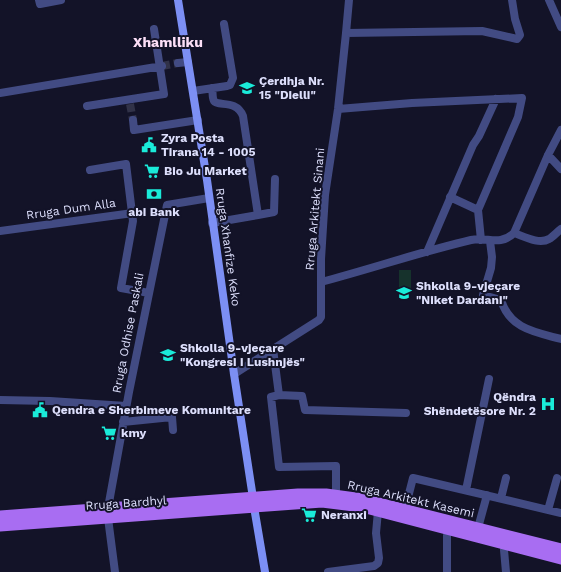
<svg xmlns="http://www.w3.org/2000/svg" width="561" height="572" viewBox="0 0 561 572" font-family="'Work Sans',sans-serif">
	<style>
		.green { fill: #16322c }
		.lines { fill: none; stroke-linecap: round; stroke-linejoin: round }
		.minor-tunnel { stroke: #313248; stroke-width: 8; stroke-dasharray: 8 4; stroke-linecap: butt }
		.minor { stroke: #424b83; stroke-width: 8 }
		.secondary { stroke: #7c8ff4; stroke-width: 8 }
		.primary { stroke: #a86df2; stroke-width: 11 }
		.labels { text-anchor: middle; stroke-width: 4; stroke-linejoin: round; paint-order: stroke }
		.poi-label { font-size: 12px; font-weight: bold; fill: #dddffc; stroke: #131328; text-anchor: start }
		.street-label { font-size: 12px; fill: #dddffc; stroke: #131328 }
		.quarter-label { font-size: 14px; font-weight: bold; fill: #fcdff7; stroke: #131328 }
	</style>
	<rect width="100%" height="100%" fill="#131328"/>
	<path class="green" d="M399 270H411V290H399Z"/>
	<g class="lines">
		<path class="minor-tunnel" d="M162 66 178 63
			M130 104 133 120"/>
		<path class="minor" d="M39 0 40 4 61 0
			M549 0 561 27
			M346 33 482 31 517 39 520 35 515 19 512 0
			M178 63 188 62
			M212 88C213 92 212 98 214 101 218 107 236 99 243 116L258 215 212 223
			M193 91 227 86 230 85 233 78 224 24
			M0 93 162 66
			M87 106 164 94 154 29
			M338 109 412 103 522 98 518 117 478 210 481 240
			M133 120 134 130 198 120
			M548 155 561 169
			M90 170 126 164 133 221 121 288 149 293
			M450 197 478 210
			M258 215 274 212 275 179
			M0 231 133 213
			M514 233C523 236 539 245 549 239 553 237 557 232 561 229
			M490 241 492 257 491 268 483 295 501 300C510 329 535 332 561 339
			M427 252 473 145 479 136 496 99
			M321 282C371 269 420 252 471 240 487 236 499 247 514 233L548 155 561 130
			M273 349 279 395 271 397 279 467 336 466V495
			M234 374 319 320 321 317V259L325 195 338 109 346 33 349 0
			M279 395 302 396 305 410 406 413
			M0 400 50 401 126 406
			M123 422 172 417 173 430
			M466 490 489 379
			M501 498 506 478
			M108 508 129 392 167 205 209 198
			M405 509 413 478 561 513
			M548 510 557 478
			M108 518 115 572
			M478 528 487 495
			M505 544 504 550 506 572
			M328 572 374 566 378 563 379 558 376 533 378 511
			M447 572V536L448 530"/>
		<path class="secondary" d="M178 0 207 180 234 374 253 498
			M254 507 265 572"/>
		<path class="primary" d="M0 516 298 494H326L363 499 561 549
			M0 526 322 502 362 507 561 559"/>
	</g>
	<defs>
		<g id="school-bare" transform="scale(1.2)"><path d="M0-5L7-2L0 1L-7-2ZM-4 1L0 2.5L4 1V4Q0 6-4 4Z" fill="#1aebd9" stroke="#131328" stroke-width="2.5" paint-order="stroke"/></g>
		<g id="civic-bare" transform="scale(1.2)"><path d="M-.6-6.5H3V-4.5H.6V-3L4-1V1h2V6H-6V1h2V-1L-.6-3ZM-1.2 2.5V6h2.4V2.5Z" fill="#1aebd9" stroke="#131328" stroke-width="2.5" paint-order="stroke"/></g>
		<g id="supermarket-bare" transform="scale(1.2)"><path d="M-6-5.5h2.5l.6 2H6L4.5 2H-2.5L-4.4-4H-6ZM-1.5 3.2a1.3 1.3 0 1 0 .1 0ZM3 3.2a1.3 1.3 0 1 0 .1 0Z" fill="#1aebd9" stroke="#131328" stroke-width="2.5" paint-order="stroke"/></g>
		<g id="bank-bare" transform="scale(1.2)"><path d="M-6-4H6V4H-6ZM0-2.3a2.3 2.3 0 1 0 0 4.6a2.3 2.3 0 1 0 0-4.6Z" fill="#1aebd9" stroke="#131328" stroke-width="2.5" paint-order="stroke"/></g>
		<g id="hospital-bare" transform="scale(1.2)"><path d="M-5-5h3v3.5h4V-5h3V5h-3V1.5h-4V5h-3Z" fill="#1aebd9" stroke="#131328" stroke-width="2.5" paint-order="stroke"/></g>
	</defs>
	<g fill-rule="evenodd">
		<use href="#school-bare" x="247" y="88"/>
		<use href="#civic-bare" x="149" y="145"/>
		<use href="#supermarket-bare" x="152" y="171"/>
		<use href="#bank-bare" x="154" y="194"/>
		<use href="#school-bare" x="404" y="293"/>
		<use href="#school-bare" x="168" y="355"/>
		<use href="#hospital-bare" x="548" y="404"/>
		<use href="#civic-bare" x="40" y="410"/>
		<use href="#supermarket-bare" x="109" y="433"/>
		<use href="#supermarket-bare" x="309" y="515"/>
	</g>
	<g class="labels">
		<g class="poi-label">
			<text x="259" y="85">Çerdhja Nr.<tspan x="259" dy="14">15 "Dielli"</tspan></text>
			<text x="161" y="142">Zyra Posta<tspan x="161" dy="14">Tirana 14 - 1005</tspan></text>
			<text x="164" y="175">Bio Ju Market</text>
			<text x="154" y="216" text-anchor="middle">abi Bank</text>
			<text x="416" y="290">Shkolla 9-vjeçare<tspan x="416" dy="14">"Niket Dardani"</tspan></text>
			<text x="180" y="352">Shkolla 9-vjeçare<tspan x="180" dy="14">"Kongresi i Lushnjës"</tspan></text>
			<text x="536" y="401" text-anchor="end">Qëndra<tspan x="536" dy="14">Shëndetësore Nr. 2</tspan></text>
			<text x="52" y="414">Qendra e Sherbimeve Komunitare</text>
			<text x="121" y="437">kmy</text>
			<text x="321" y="519">Neranxi</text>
		</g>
		<g class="street-label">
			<text transform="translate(71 209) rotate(-8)" y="4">Rruga Dum Alla</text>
			<text transform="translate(315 209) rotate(-85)" y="4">Rruga Arkitekt Sinani</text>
			<text transform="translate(228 247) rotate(82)" y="4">Rruga Xhanfize Keko</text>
			<text transform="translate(128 333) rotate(-79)" y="4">Rruga Odhise Paskali</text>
			<text transform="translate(411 499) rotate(13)" y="4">Rruga Arkitekt Kasemi</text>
			<text transform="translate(126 503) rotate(-4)" y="4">Rruga Bardhyl</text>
		</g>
		<g class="quarter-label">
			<text x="168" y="47">Xhamlliku</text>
		</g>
	</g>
</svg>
